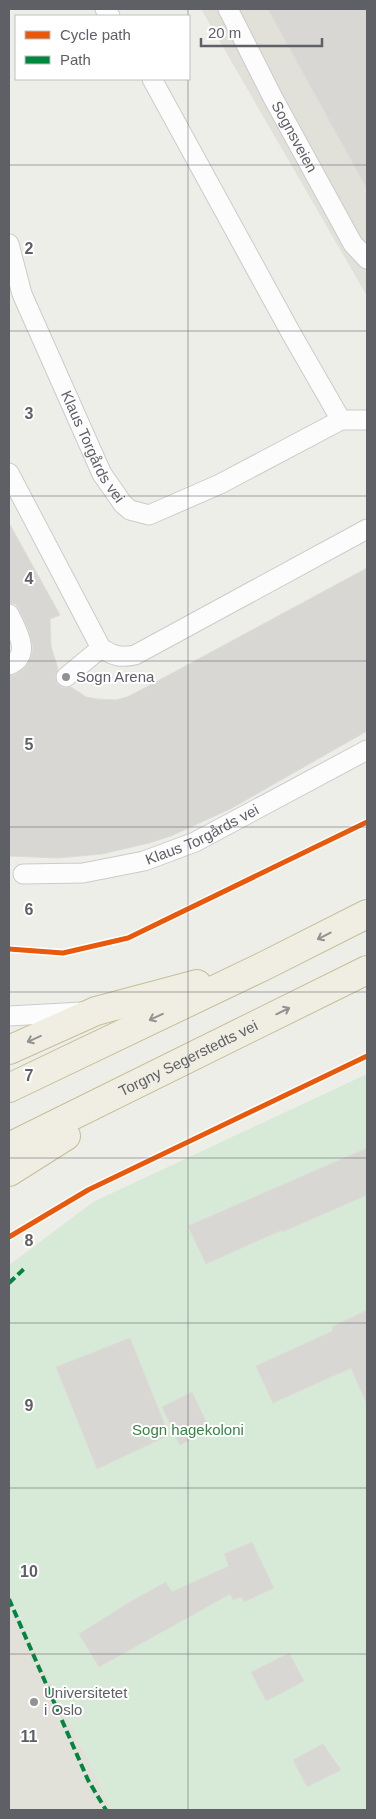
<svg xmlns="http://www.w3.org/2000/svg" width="376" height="1819" viewBox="0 0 376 1819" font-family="Helvetica,sans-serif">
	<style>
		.education { fill: #e1e0d9 }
		.green { fill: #d7ead7 }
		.building { fill: #d8d7d4; stroke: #dddcd8 }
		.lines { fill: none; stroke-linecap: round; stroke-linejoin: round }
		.lane-casing { stroke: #cbcbcb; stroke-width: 21 }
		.highway-casing { stroke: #c5be96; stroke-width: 30 }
		.lane { stroke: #fcfcfc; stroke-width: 19 }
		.highway { stroke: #f0eee2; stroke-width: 28 }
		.quiet { stroke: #00873e; stroke-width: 4; stroke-dasharray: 8 4; stroke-linecap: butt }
		.cycleway-casing { stroke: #fff; stroke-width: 8 }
		.cycleway { stroke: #e8590c; stroke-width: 5 }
		.oneway { stroke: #919291 }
		.grid { fill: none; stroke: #5e6066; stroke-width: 1; stroke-opacity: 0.55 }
		.poi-dot { fill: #909294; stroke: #fff; stroke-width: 2 }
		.labels { text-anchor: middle; stroke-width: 4; stroke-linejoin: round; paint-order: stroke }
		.street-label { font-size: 15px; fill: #5e6066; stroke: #fff }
		.poi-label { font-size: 15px; fill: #5e6066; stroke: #fff; text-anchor: start }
		.park-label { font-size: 15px; fill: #378446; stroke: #fff }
		.grid-label { font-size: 16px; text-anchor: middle; font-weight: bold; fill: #5e6066; stroke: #fff; stroke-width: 4; stroke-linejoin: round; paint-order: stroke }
	</style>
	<rect width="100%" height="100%" fill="#eeeee9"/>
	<path class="education" d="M201 9H367V296Z
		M9 1595 112 1810H9Z"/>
	<path class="green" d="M367 1074V1810H112L9 1595V1265L93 1202Z"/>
	<path class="building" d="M268 9H367V189Z
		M9 523 60 615 50 619 51 646 58 669 55 678 57 684 63 688 71 687 86 697 96 699 116 700 127 697 139 691 367 568V731L232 808 171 836 149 843 102 854 58 858 9 856V676L15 675 25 667 31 657 33 647 29 631 19 609 15 604 9 603Z
		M367 1148V1195L282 1232V1230L206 1264 188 1226Z
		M367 1310V1404L351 1368 273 1403 256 1366 333 1331 332 1327Z
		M130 1338 169 1435 97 1469 56 1367Z
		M192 1392 210 1430 180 1445 162 1407Z
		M252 1542 274 1588 244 1602 241 1597 233 1600 230 1594 99 1667 79 1634 130 1602 166 1582 172 1592 229 1566 224 1554Z
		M289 1653 304 1681 266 1701 251 1672Z
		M323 1744 341 1770 307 1787 293 1760Z"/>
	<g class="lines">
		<g class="lane-casing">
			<g id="lane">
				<path d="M105 9 110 16"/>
				<path id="s1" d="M228 9 273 98 353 244 367 259"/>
				<path d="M152 79 291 333 341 420"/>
				<path id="s2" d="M9 244 22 294 102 474 123 504 130 510 149 515 220 484 341 420H367"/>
				<path d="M9 473 101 648C113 656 121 658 135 655L367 529"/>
				<path d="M9 614C16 629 33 655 9 665"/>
				<path d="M66 677 101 648"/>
				<path id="s3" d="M23 874 83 873 144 861 195 842 367 750"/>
				<path d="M9 1016 82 1012"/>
			</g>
		</g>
		<g class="highway-casing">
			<g id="highway">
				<path d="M9 1050 96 1011 197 984"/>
				<path d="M9 1088 264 966 367 914"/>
				<path id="s4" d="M9 1147 367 970"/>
				<path d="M9 1172 66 1136"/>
			</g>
		</g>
		<use href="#lane" class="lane"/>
		<use href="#highway" class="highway"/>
		<path class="quiet" d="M9 1283 25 1268
			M9 1599 88 1780 106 1810"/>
		<g class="cycleway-casing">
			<path id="cycleway" d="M9 949 63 953 128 938 367 822
				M9 1237 88 1190 367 1056"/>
		</g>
		<use href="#cycleway" class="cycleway"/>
	</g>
	<defs><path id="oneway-shaft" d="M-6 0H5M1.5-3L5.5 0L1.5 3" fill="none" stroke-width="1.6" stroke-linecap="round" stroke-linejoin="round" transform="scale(1.25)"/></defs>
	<g class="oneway">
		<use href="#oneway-shaft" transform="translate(324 936) rotate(153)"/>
		<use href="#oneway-shaft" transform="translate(283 1011) rotate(-26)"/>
		<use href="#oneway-shaft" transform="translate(156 1017) rotate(155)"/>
		<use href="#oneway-shaft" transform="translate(34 1039) rotate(156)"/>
	</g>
	<path class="grid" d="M188 9V16M188 79V1810M9 165H367M9 331H367M9 496H367M9 661H367M9 827H367M9 992H367M9 1158H367M9 1323H367M9 1488H367M9 1654H367"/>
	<g class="poi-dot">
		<circle cx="66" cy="677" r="5"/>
		<circle cx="34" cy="1702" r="5"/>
	</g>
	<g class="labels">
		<g class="street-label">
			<text dy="5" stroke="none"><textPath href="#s1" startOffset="144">Sognsveien</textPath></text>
			<text dy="5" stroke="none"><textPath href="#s2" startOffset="220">Klaus Torgårds vei</textPath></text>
			<text dy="5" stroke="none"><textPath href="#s3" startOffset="186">Klaus Torgårds vei</textPath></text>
			<text dy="5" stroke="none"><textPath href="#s4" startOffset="200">Torgny Segerstedts vei</textPath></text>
		</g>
		<g class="poi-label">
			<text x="76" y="682">Sogn Arena</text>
			<text x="44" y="1698">Universitetet<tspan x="44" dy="17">i Oslo</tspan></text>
		</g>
		<g class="park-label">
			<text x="188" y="1435">Sogn hagekoloni</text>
		</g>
	</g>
	<g class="grid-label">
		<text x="29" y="254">2</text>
		<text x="29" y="419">3</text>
		<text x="29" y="584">4</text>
		<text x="29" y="750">5</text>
		<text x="29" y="915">6</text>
		<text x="29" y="1081">7</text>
		<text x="29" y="1246">8</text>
		<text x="29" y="1411">9</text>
		<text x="29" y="1577">10</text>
		<text x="29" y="1742">11</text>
	</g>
	<rect width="376" height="1819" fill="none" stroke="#5e6066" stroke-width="20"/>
	<rect x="15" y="15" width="175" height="65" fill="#ffffff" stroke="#bfbfc2"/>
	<rect x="25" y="31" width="25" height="8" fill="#e8590c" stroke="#bfbfc2"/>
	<text x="60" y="40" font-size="15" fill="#5e6066">Cycle path</text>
	<rect x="25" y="56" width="25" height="8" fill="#00873e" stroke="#bfbfc2"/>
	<text x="60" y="65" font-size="15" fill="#5e6066">Path</text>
	<path d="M201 38v8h121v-8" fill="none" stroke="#5e6066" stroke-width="2.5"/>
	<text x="208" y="38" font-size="15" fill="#5e6066" stroke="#ffffff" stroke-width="4" paint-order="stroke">20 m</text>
</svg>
